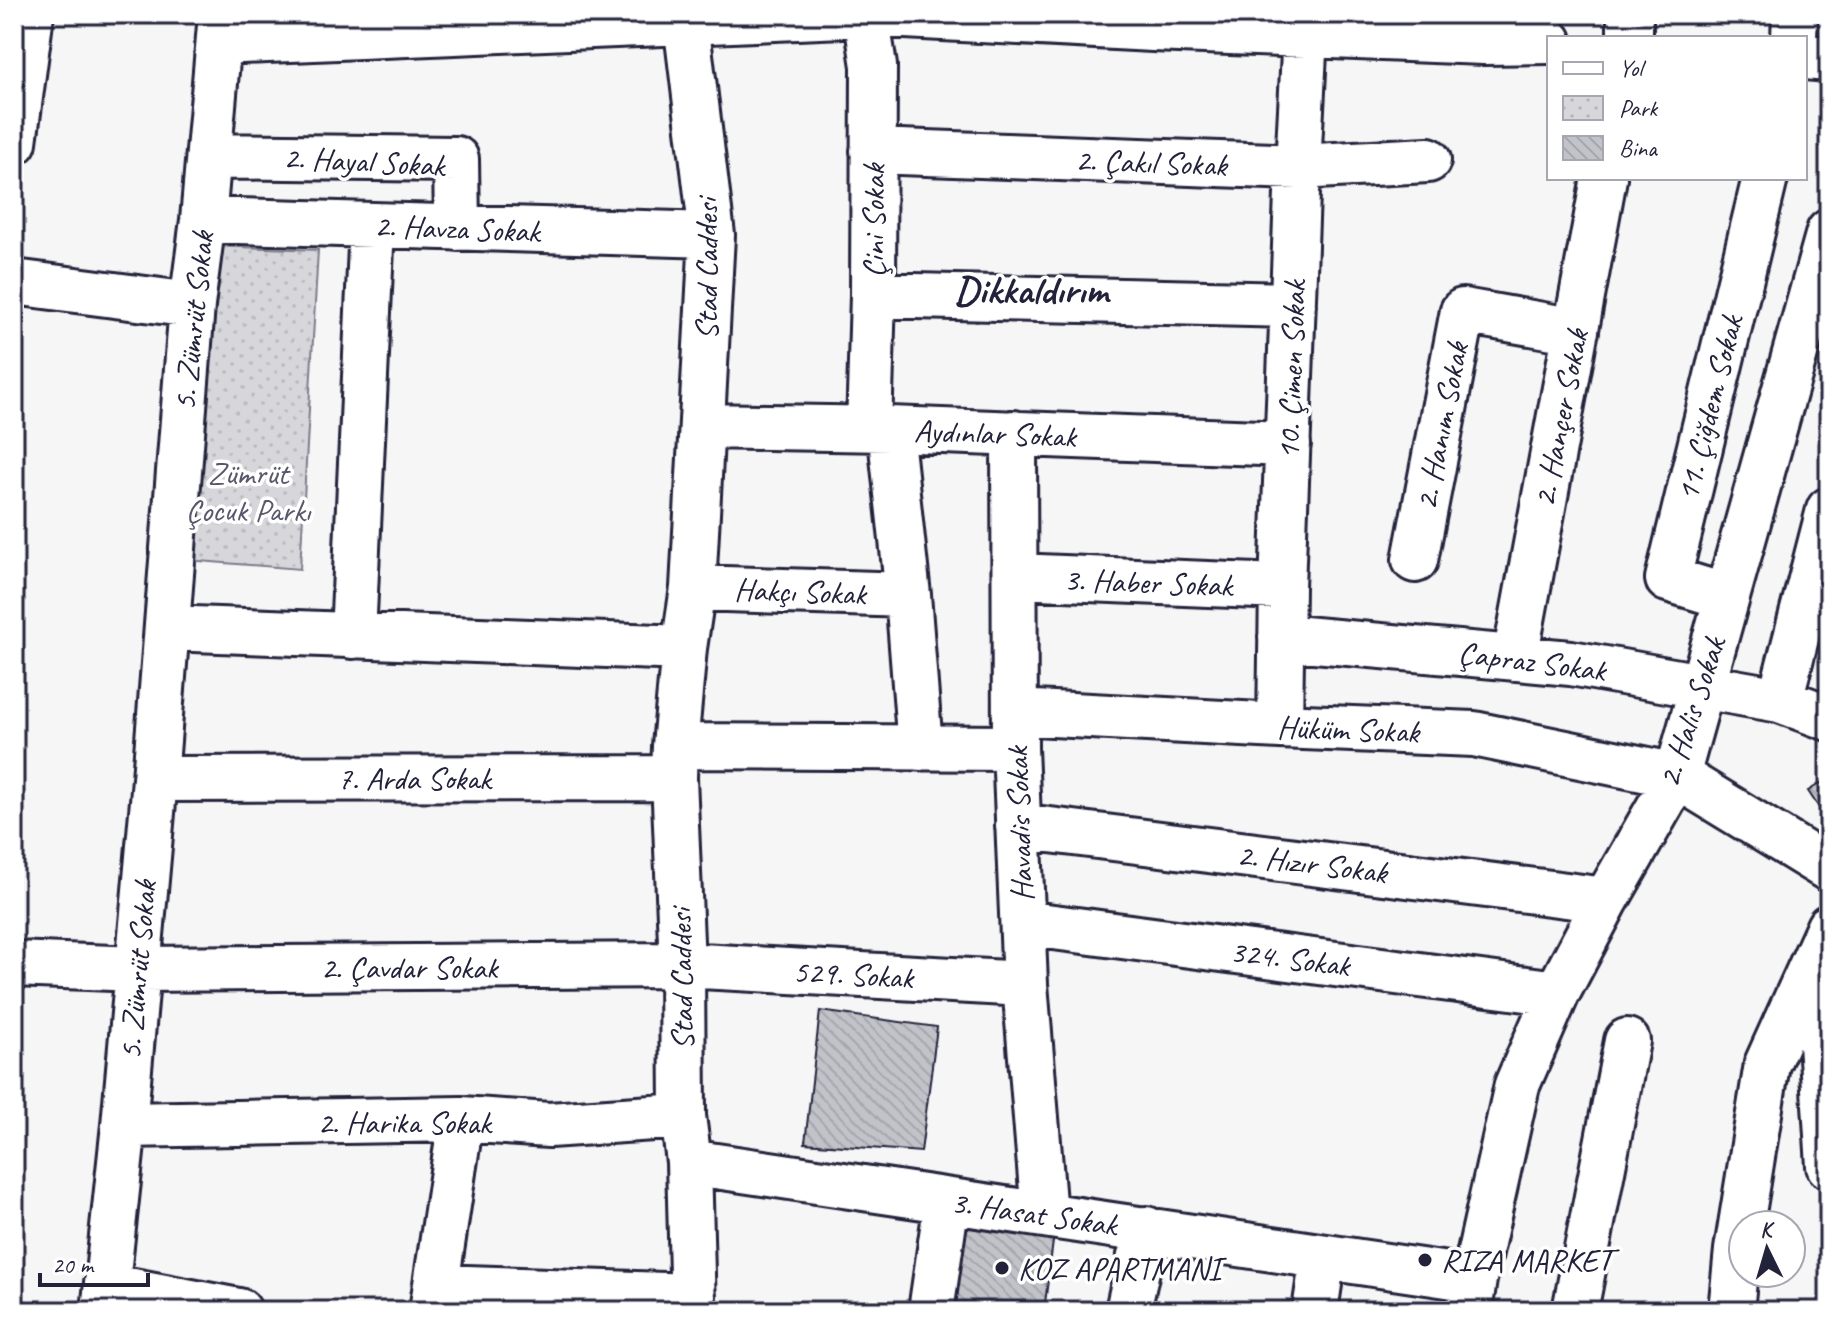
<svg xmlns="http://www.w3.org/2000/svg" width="1843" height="1325" viewBox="0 0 1843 1325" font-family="Caveat,sans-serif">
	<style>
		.park { fill: url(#park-dots); stroke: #7c7c8b; stroke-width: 2 }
		.building { fill: url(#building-back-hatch); stroke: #22223b; stroke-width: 2 }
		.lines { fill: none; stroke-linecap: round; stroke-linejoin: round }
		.minor-casing { stroke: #22223b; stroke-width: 50 }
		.minor { stroke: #fff; stroke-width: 44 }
		.poi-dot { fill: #22223b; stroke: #fff; stroke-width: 3 }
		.labels { text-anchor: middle; stroke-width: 7; stroke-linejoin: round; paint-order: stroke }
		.street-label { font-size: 32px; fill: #22223b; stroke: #fff }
		.park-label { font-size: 32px; fill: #58586b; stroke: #fff }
		.poi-label { font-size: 32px; fill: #22223b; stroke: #fff; text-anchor: start }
		.district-label { font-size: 40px; font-weight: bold; fill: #22223b; stroke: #fff }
	</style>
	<defs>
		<pattern id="park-dots" width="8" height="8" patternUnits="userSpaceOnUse" patternTransform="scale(2)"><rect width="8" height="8" fill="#d7d7db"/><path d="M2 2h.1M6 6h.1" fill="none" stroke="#b8b8bd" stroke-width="1.8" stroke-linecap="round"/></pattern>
		<pattern id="building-back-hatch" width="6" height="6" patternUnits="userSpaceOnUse" patternTransform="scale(2)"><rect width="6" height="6" fill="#c2c2c9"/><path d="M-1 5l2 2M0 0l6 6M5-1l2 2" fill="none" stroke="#a6a6ae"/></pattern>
	</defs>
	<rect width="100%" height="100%" fill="#f6f6f7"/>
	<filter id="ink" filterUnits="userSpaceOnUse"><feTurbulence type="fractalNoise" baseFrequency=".0125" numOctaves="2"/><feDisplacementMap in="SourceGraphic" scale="16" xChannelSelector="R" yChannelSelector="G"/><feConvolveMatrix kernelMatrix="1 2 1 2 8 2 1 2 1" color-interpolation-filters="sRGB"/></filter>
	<g filter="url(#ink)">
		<path class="park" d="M212 246 318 250 300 569 187 560Z"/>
		<path class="building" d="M1829 778V823L1808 791Z
			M820 1011 937 1027 921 1152 805 1143Z
			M964 1217 1055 1226 1044 1311H948Z"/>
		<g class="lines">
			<g class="minor-casing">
				<path id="minor" d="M866 14 874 66 873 295 869 429
					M867 14 1153 29 1484 42 1549 41
					M1630 38V14
					M1794 38 1795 14
					M219 42 686 22 684 14
					M1805 57 1829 59
					M14 142 31 14
					M873 151 1298 167 1428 160
					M209 156 456 159 457 228
					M203 220 712 235
					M14 282 192 305
					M873 295 1293 305
					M702 426 890 429 1288 444
					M890 429 908 595 920 748
					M1014 433 1015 748 1025 984 1044 1215
					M1415 560 1463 311 1576 331
					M1015 576 1282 587
					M693 588 908 595
					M1727 597 1668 579 1765 178
					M167 628 684 648
					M353 636 372 225
					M1281 637 1571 663 1780 700 1829 718
					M1515 658 1604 178
					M1780 700 1829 510
					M1015 712 1280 726 1474 734 1677 776 1829 869
					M1280 726 1282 587 1298 167 1306 14
					M675 746 1015 748
					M155 779 674 778
					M1018 826 1606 900
					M1023 923 1557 993
					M14 964 137 969 682 965 1025 984
					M1816 965 1829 1166
					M124 1125 461 1119 549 1125 683 1116
					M689 1162 1474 1279
					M107 1286 239 1311
					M437 1287 693 1296
					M104 1311 124 1125 155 779 192 305 203 220 221 14
					M432 1311 461 1119
					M693 1311 689 1162 683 1116 682 965 674 778 675 746 684 648 693 588 712 235 686 22 865 14
					M931 1311 947 1201
					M1128 1311 1146 1229
					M1315 1311 1323 1257
					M1469 1311 1474 1279 1517 1085 1557 993 1606 900 1677 776 1829 232
					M1575 1311 1627 1041
					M1731 1311 1737 1250 1767 1064 1829 927"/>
			</g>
			<use href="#minor" class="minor"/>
		</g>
	</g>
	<g class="poi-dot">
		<circle cx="1425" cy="1260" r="8"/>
		<circle cx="1002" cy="1268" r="8"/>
	</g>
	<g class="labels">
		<g class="street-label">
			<text transform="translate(364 161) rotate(3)" y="11">2. Hayal Sokak</text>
			<text transform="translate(1151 162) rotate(2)" y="11">2. Çakıl Sokak</text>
			<text transform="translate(873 221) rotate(-90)" y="11">Çini Sokak</text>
			<text transform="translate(457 228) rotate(2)" y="11">2. Havza Sokak</text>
			<text transform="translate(706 269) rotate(-90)" y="11">Stad Caddesi</text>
			<text transform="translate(193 321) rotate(-84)" y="11">5. Zümrüt Sokak</text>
			<text transform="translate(1291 370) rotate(-88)" y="11">10. Çimen Sokak</text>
			<text transform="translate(1709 408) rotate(-76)" y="11">11. Çiğdem Sokak</text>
			<text transform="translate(1560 418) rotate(-79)" y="11">2. Hançer Sokak</text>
			<text transform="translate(1441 426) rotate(-79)" y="11">2. Hanım Sokak</text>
			<text transform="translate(995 433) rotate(2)" y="11">Aydınlar Sokak</text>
			<text transform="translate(1148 582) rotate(2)" y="11">3. Haber Sokak</text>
			<text transform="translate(800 591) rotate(2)" y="11">Hakçı Sokak</text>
			<text transform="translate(1532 661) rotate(7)" y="11">Çapraz Sokak</text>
			<text transform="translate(1691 712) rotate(-72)" y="11">2. Halis Sokak</text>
			<text transform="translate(1348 729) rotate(2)" y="11">Hüküm Sokak</text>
			<text x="414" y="789">7. Arda Sokak</text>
			<text transform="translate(1019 824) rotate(-92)" y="11">Havadis Sokak</text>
			<text transform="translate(1312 863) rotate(7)" y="11">2. Hızır Sokak</text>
			<text transform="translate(1290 958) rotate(7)" y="11">324. Sokak</text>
			<text x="409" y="978">2. Çavdar Sokak</text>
			<text transform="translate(137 970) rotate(-85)" y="11">5. Zümrüt Sokak</text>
			<text transform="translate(853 974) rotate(3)" y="11">529. Sokak</text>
			<text transform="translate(681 979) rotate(-91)" y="11">Stad Caddesi</text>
			<text x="404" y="1133">2. Harika Sokak</text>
			<text transform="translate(1034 1213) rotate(8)" y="11">3. Hasat Sokak</text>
		</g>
		<g class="park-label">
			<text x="248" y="484">Zümrüt<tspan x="248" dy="37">Çocuk Parkı</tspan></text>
		</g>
		<g class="poi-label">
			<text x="1441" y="1271">RIZA MARKET</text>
			<text x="1018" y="1279">KOZ APARTMANI</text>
		</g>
		<g class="district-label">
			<text x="1031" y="303">Dikkaldırım</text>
		</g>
	</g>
	<rect width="1843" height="1325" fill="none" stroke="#fff" stroke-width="48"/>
	<rect x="24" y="24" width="1795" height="1277" fill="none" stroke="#22223b" stroke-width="3" filter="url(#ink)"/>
	<rect x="1547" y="36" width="260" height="144" fill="#ffffff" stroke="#a7a7b1" stroke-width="2"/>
	<rect x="1563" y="62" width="40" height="12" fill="#ffffff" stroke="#a7a7b1" stroke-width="2"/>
	<text x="1619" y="76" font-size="24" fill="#22223b">Yol</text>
	<rect x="1563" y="96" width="40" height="24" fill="url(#park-dots)" stroke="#a7a7b1" stroke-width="2"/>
	<text x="1619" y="116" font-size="24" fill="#22223b">Park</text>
	<rect x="1563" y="136" width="40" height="24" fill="url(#building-back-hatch)" stroke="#a7a7b1" stroke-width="2"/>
	<text x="1619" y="156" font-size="24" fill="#22223b">Bina</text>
	<g transform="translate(1767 1249) rotate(355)"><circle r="38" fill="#ffffff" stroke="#a7a7b1" stroke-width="2"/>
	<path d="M0-6L14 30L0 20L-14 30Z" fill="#22223b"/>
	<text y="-12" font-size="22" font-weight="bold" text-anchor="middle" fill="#22223b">K</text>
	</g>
	<path d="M40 1273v12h108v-12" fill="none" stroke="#22223b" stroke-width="4"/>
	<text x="52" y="1273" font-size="24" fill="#22223b" stroke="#ffffff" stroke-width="6" paint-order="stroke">20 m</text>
</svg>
